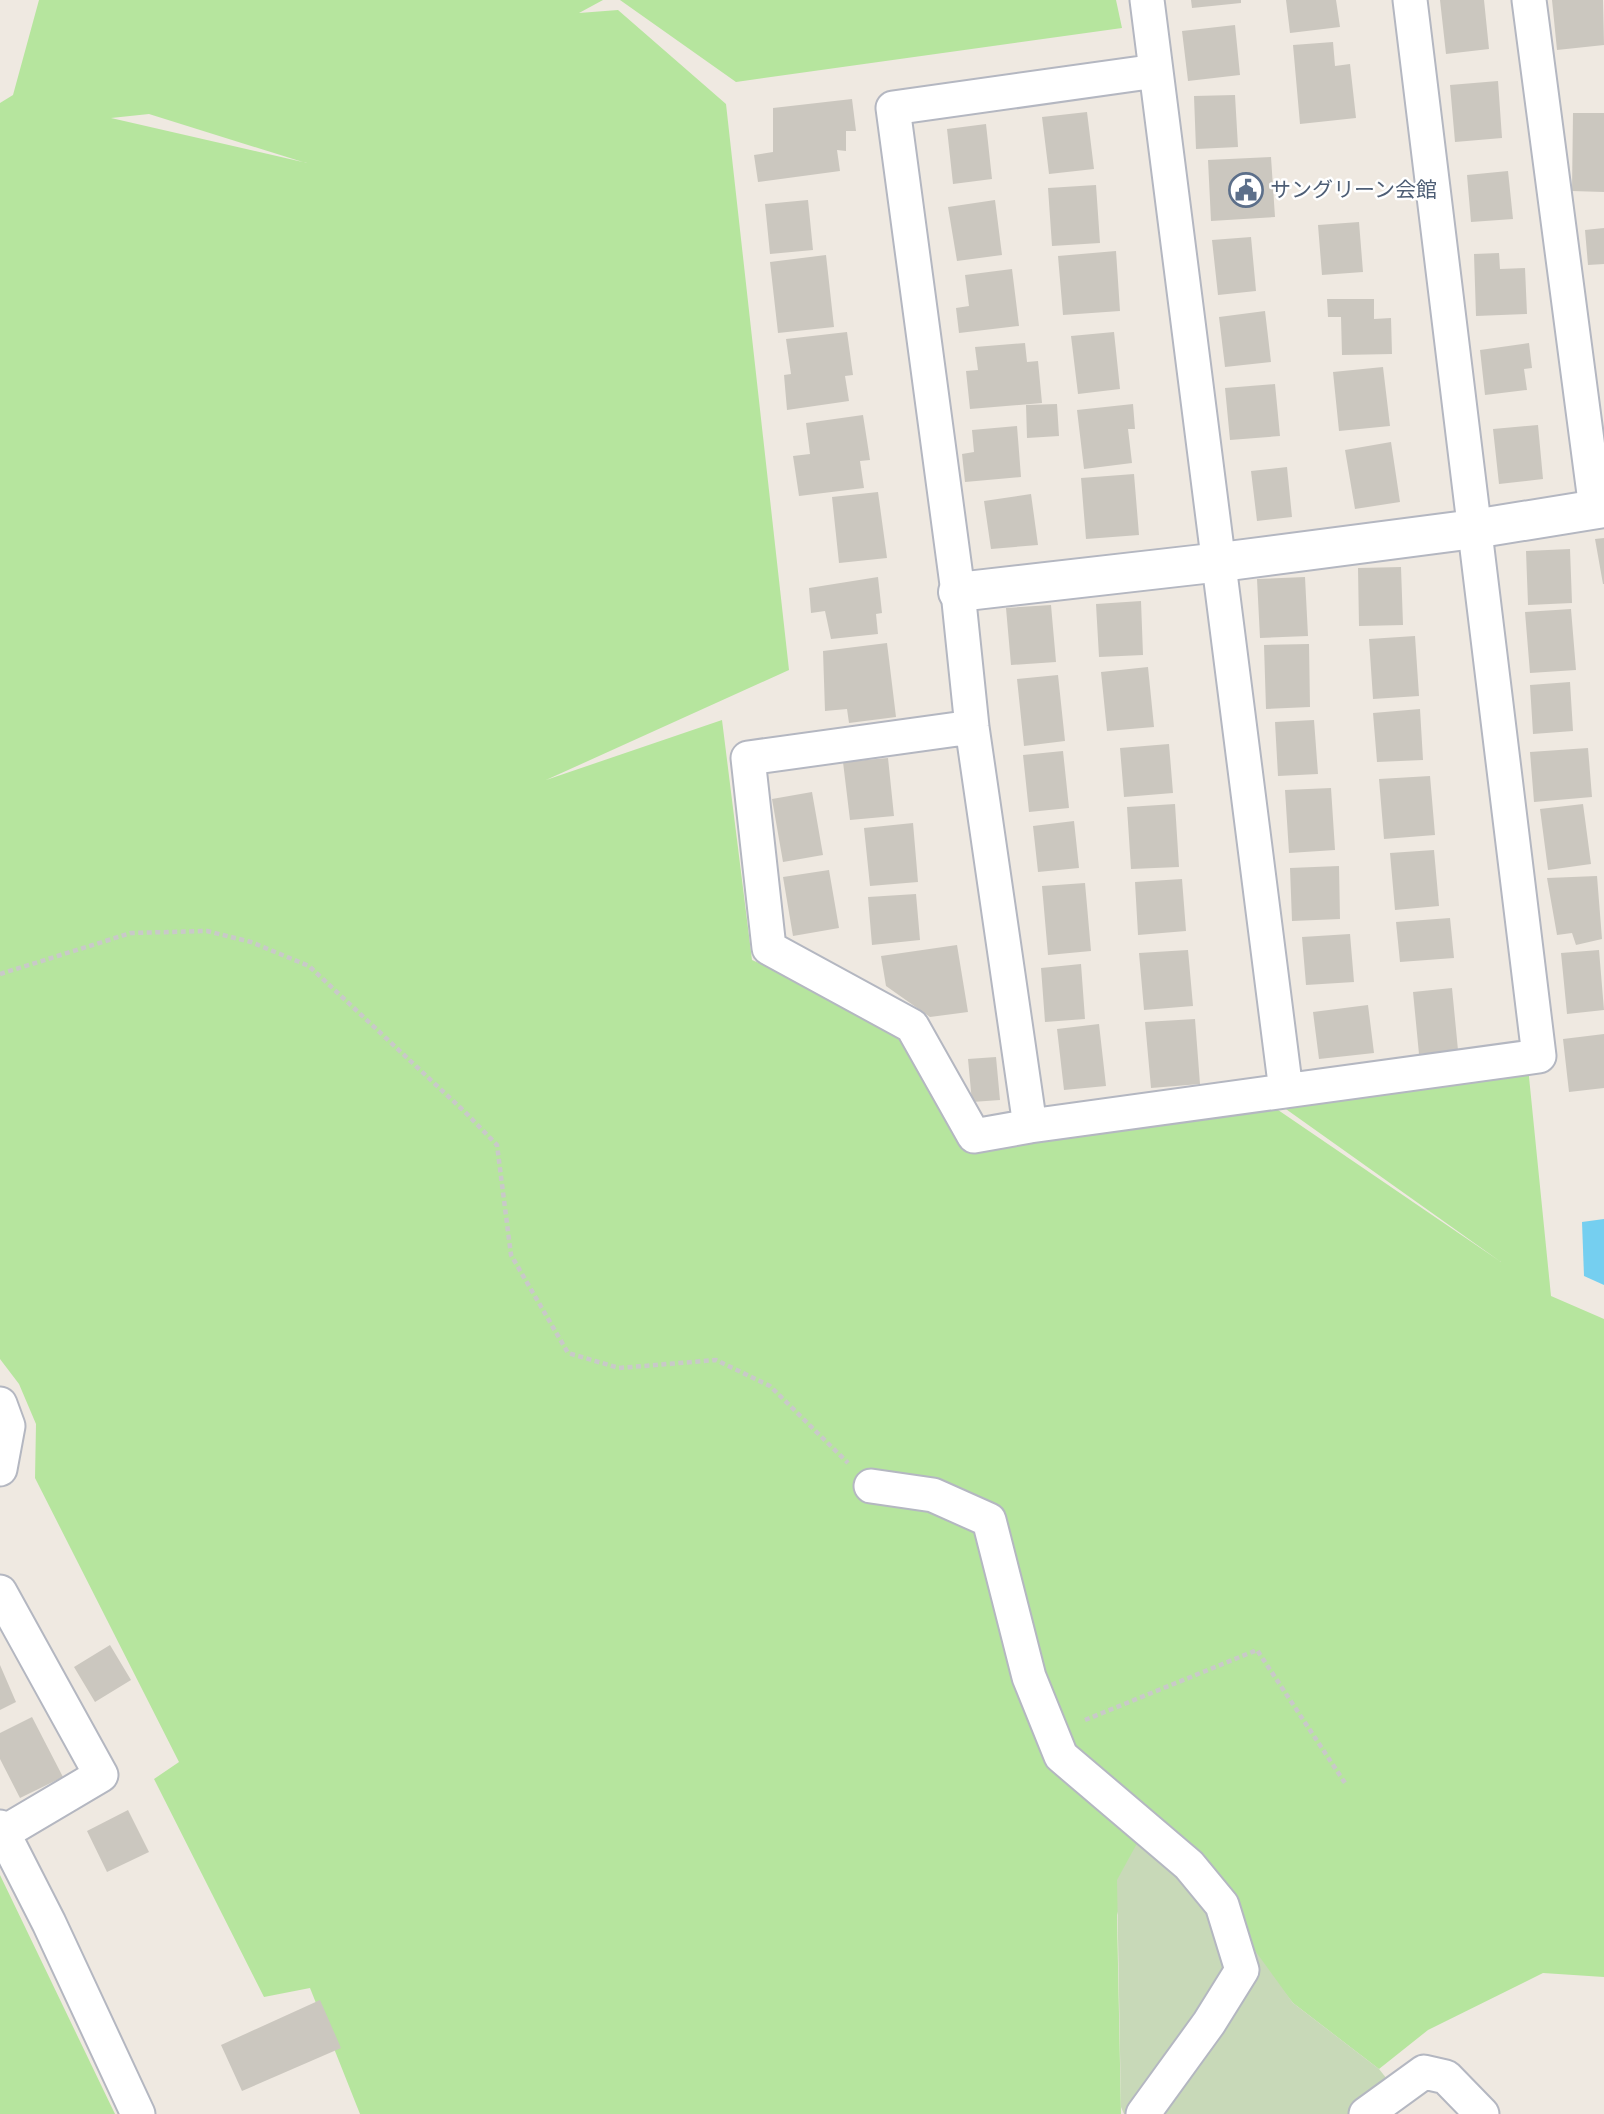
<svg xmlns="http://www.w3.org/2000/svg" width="1604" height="2114" viewBox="0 0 1604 2114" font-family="Roboto,'Noto Sans JP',sans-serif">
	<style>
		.green { fill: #b6e59e; fill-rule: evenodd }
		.cemetery { fill: #c8d9b8 }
		.water { fill: #75cff0 }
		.building { fill: #cbc7bf }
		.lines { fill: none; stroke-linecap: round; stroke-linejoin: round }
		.street-casing { stroke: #b4b7c1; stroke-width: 37 }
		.secondary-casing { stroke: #b4b7c1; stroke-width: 42 }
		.path { stroke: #c9c9c9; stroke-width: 4.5; stroke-dasharray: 5 3.5; stroke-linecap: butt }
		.street { stroke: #fff; stroke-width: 33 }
		.secondary { stroke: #fff; stroke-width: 38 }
		.labels { text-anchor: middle; stroke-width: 5; stroke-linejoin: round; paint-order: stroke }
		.service-label { font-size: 21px; fill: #4e5e75; stroke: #fff; text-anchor: start }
	</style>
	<rect width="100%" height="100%" fill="#efe9e1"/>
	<path class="green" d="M39 0H603L579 13 618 10 726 104 789 670 546 780 722 720 752 960 915 1033 965 1142 1256 1095 1501 1262 1283 1107 1527 1057 1551 1296 1604 1319V1977L1543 1973 1428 2030 1379 2069 1293 2003 1259 1960 1138 1842 1117 1915 1121 2114H360L310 1988 264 1997 154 1779 179 1762 35 1478 36 1424 19 1384 0 1359V103L13 95ZM149 114 306 163H307L111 118Z
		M620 0H1116L1122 28 736 82Z
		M0 1875 115 2114H0Z"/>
	<path class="cemetery" d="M1146 1827 1222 1905 1293 2003 1379 2069 1391 2084 1352 2114H1124L1121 2107 1117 1880Z"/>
	<path class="water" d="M1604 1219V1285L1584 1276 1582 1222Z"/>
	<path class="building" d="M1191 0H1241V3L1192 8Z
		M1286 0H1336L1340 27 1290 33Z
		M1440 0H1484L1489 49 1446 54Z
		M1552 0H1603L1604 45 1557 50Z
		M1235 25 1240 75 1188 81 1182 31Z
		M1333 42 1335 66 1350 64 1356 118 1300 124 1293 45Z
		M1498 81 1502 138 1455 142 1450 85Z
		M1235 95 1238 147 1196 149 1194 96Z
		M852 99 856 131H846V151L837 150 840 171 758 182 754 155 773 152V108Z
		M1087 112 1094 169 1049 174 1042 117Z
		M1573 113H1604V192L1572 191Z
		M986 124 992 179 953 184 947 129Z
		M1271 157 1275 217 1211 221 1208 160Z
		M1508 171 1513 219 1471 222 1467 175Z
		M1096 185 1100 243 1052 246 1048 188Z
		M808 200 813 250 770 254 765 204Z
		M995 200 1002 255 957 261 948 207Z
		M1359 222 1363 272 1322 275 1318 225Z
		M1604 228V264L1588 265 1585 230Z
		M1251 237 1256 291 1218 295 1212 240Z
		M1116 251 1120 311 1063 315 1058 256Z
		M1499 253 1500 269 1525 268 1527 314 1476 316 1474 254Z
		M826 255 834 327 778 333 770 262Z
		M1012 269 1019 326 959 333 956 308 969 306 965 275Z
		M1327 299H1374V319L1391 318 1392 354 1342 355 1341 317H1328Z
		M1265 311 1271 362 1225 367 1219 317Z
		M847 332 853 375 845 376 849 401 787 410 784 375 791 374 786 339Z
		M1114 332 1120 389 1078 394 1071 336Z
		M1025 343 1027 362 1038 361 1042 403 970 409 966 371 978 370 975 347Z
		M1529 343 1532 368 1524 369 1527 390 1485 395 1480 350Z
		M1383 367 1390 426 1339 431 1333 372Z
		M1275 384 1280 436 1230 440 1225 388Z
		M1057 404 1059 436 1027 438 1026 405Z
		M1133 404 1135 429H1128L1132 463 1084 469 1077 410Z
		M863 415 870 460 860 461 864 488 799 496 793 456 810 454 806 423Z
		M1538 425 1543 479 1499 484 1493 429Z
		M1017 426 1021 477 965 482 962 454 974 452 972 430Z
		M1391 442 1400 502 1355 509 1345 450Z
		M1287 467 1292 517 1257 521 1251 471Z
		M1134 474 1139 535 1086 539 1081 478Z
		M878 492 887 558 839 563 832 497Z
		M1031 494 1038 545 991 549 984 501Z
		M1604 538V584H1603L1595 539Z
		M1570 549 1572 603 1528 605 1526 551Z
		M1401 567 1403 625 1359 626 1358 568Z
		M878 577 882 613 876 614 878 634 831 639 825 611 811 613 809 588Z
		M1305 577 1308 636 1260 638 1257 579Z
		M1141 601 1143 655 1099 657 1096 604Z
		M1051 605 1056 662 1011 665 1006 608Z
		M1571 609 1576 670 1530 673 1525 612Z
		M1415 636 1419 696 1373 699 1369 639Z
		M887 643 896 717 849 723 847 709 825 711 823 651Z
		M1309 644 1310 707 1266 709 1264 645Z
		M1148 667 1154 727 1107 731 1101 672Z
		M1058 675 1065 741 1024 746 1017 679Z
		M1570 682 1573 731 1533 734 1530 685Z
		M1420 709 1423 760 1377 762 1373 713Z
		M1314 720 1318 774 1278 776 1275 722Z
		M1169 744 1173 793 1124 797 1120 748Z
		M1588 748 1592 797 1534 802 1530 752Z
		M1063 751 1069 808 1029 812 1023 755Z
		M888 758 894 816 850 820 843 762Z
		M1430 776 1435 835 1384 839 1379 779Z
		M1331 788 1335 850 1289 853 1285 790Z
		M812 792 823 855 783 862 772 799Z
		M1175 804 1179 867 1131 869 1127 807Z
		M1583 804 1591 864 1548 870 1540 809Z
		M1074 821 1079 868 1038 872 1033 826Z
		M913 823 918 882 870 886 864 828Z
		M1434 850 1439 906 1395 910 1390 853Z
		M1339 866 1340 919 1292 921 1290 868Z
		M829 870 839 928 793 936 783 877Z
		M1597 876 1602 939 1576 945 1572 933 1557 935 1547 878Z
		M1182 879 1186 931 1138 935 1135 882Z
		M1085 883 1091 951 1048 955 1042 886Z
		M916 894 920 940 872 945 868 897Z
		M1450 918 1454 958 1400 962 1396 922Z
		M1350 934 1354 982 1306 985 1302 937Z
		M957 945 968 1012 930 1017 886 986 881 956Z
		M1188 950 1193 1006 1144 1010 1139 953Z
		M1599 950 1604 1010 1567 1014 1561 953Z
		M1081 964 1085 1019 1045 1022 1041 968Z
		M1452 988 1458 1050 1419 1054 1413 992Z
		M1368 1005 1374 1053 1319 1059 1313 1012Z
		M1195 1019 1200 1084 1151 1088 1145 1022Z
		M1099 1024 1106 1086 1064 1090 1057 1029Z
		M1604 1034V1088L1569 1092 1563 1039Z
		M996 1057 1000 1100 972 1102 968 1059Z
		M110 1645 131 1680 95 1702 74 1667Z
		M0 1665 16 1702 0 1710Z
		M32 1717 63 1777 20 1798 0 1759V1733Z
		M128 1810 149 1852 107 1872 87 1831Z
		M320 2000 341 2048 242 2091 221 2045Z"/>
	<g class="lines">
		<g class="street-casing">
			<path id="street" d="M1147 0 1286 1091
				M1529 0 1596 509
				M1156 71 893 108 958 592 972 727 1030 1126 1539 1056 1410 0
				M972 727 748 758 769 948 912 1026 974 1136 1030 1126
				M0 1404 8 1426 0 1469
				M871 1486 933 1495 989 1520 1029 1677 1061 1756 1189 1865 1222 1905 1242 1970 1209 2023 1143 2114
				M0 1592 101 1775 3 1833
				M0 1827 49 1923 138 2114
				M1366 2114 1424 2072 1446 2077 1482 2114"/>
		</g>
		<g class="secondary-casing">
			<path id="secondary" d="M958 592 1221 562 1474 529 1604 508"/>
		</g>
		<path class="path" d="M0 974 131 933 207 931 251 942 309 966 466 1113 497 1145 511 1255 568 1353 619 1368 716 1360 770 1386 848 1463
			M1085 1720 1257 1650 1345 1783"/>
		<use href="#street" class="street"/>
		<use href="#secondary" class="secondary"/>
	</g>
	<defs>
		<g id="civic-ring" transform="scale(1.75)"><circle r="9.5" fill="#fff" stroke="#5c6f8a" stroke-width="1.5"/><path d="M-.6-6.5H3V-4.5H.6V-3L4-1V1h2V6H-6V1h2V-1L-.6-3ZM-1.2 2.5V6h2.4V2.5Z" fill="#5c6f8a"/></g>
	</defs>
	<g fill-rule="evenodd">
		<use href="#civic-ring" x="1246" y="190"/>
	</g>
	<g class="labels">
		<g class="service-label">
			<text x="1270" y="197">サングリーン会館</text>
		</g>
	</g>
</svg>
